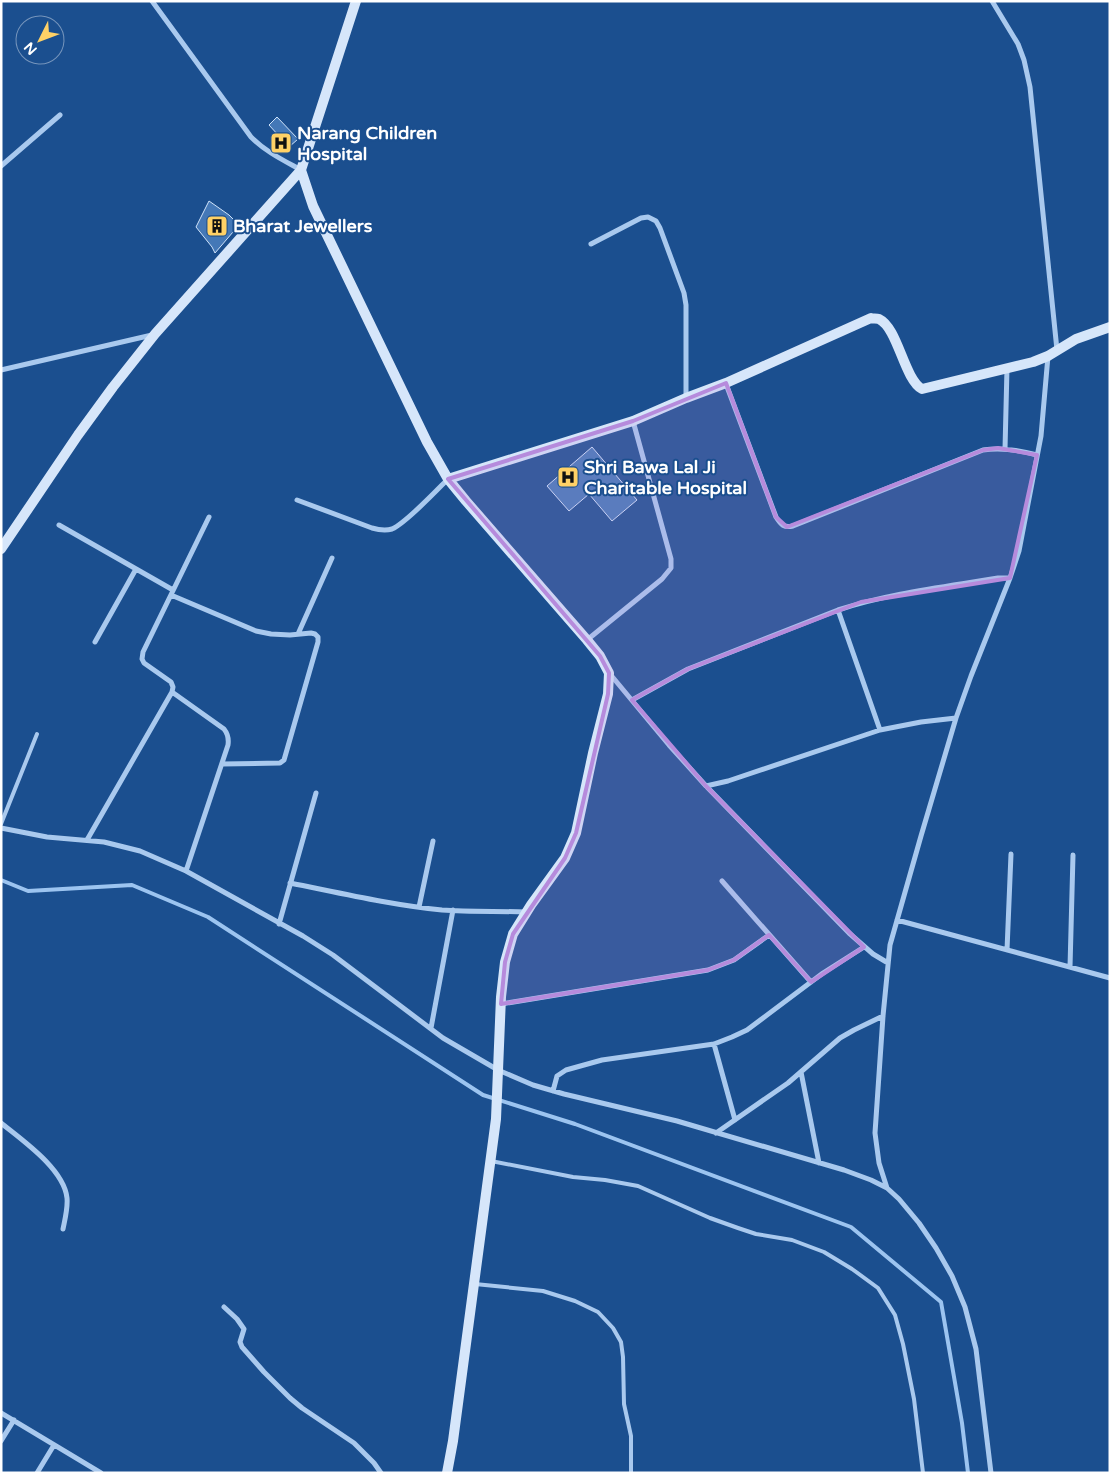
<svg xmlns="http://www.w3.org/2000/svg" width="1111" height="1474" viewBox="0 0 1111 1474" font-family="'Varela Round',sans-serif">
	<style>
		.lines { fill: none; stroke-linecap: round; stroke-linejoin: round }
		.stream { stroke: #9cc4f0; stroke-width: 4 }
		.building { fill: #4478b7; stroke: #cfe3fa }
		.lane { stroke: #a9c9ee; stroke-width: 4 }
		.street { stroke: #a9c9ee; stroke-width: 5 }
		.secondary { stroke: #d6e6fa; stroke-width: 10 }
		.marked { fill: #b68bdc; fill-opacity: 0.2; stroke: #b68bdc; stroke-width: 4; stroke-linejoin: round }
		.labels { text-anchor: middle; stroke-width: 4; stroke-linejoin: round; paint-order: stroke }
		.poi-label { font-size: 18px; font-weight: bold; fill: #fff; stroke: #1b4f8f; text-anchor: start }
	</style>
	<rect width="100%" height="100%" fill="#1b4f8f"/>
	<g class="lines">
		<path class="stream" d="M1 880 28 891 132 885 208 917 483 1095 575 1124 851 1227 941 1302 962 1423 968 1473"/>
	</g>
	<path class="building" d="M277 117 298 139 289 147 269 125Z
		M209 201 229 215 239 225 215 253 212 247 196 227Z
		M592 447 637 500 612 521 589 494 569 511 547 486Z"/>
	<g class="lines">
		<path class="lane" d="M1 824 37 734
			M491 1161 573 1177 605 1180 638 1186 710 1218 738 1228 756 1234 792 1240 824 1252 852 1269 878 1288 895 1315 903 1344 914 1399 923 1473
			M475 1284 543 1291 575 1301 598 1312 613 1328 621 1342 623 1357 624 1404 631 1436V1473"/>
		<path class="street" d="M152 1 251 137C266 152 283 160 301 170
			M992 1 1018 44 1024 60 1030 87 1057 350
			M1 166 60 115
			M591 244 641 218 648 217 656 221 660 228 684 293 686 305V398
			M1 370 152 335
			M726 384 776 517C781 525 784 528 793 526L983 450C1002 447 1019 450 1037 455
			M1005 449 1007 368
			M297 500 372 528C379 530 385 531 392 529 406 523 436 491 448 479
			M59 525 173 590
			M171 595 256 631 271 634 290 635 311 633 315 634 318 637V642L284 760 280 763 222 764
			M838 610 880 730
			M298 634 332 558
			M587 640 662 579 671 568V559L633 421
			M95 642 136 569
			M610 674 669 745 706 786 849 933 873 954 888 963
			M172 692 224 729C228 734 229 738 228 745L186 871
			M632 700 688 669 838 610C890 593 944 587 998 578H1010
			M706 786 728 781 880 730 921 722 956 718
			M1 828 47 837 104 842 140 851 186 871 303 936 333 955 443 1038 498 1070 533 1085 564 1094 677 1121 844 1170 871 1180 887 1188 899 1199 919 1223 936 1248 952 1276 965 1307 976 1349 991 1473
			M87 840 172 692 173 687 171 682 144 663 142 659 143 652 209 517
			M722 881 811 982
			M290 883C340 893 391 905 442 910 470 912 498 911 526 912
			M419 907 433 841
			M897 920 1110 978
			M279 924 316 793
			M1007 950 1011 854
			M1070 967 1073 855
			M501 1004 708 970 734 960 769 935
			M431 1028 453 910
			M714 1044 735 1120
			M801 1072 819 1163
			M553 1091 557 1076 566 1070 602 1060 714 1044 732 1037 747 1030 823 973 864 947
			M1 1123C22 1140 64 1169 67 1198 68 1208 65 1219 63 1229
			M716 1133 788 1083 840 1038 854 1030 883 1016
			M887 1188 879 1163 875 1133 883 1016 890 945 921 836 956 718 971 676 1010 578 1019 551 1041 436 1048 356
			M224 1307 237 1319 244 1329 240 1342 242 1347 264 1372 290 1398 302 1408 354 1443 374 1463 381 1473
			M1 1413 101 1473
			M1 1441 14 1420
			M37 1473 54 1445"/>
		<path class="secondary" d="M356 1 301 170 313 206 427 442 448 479 466 501 587 640 600 656 609 673 608 694 593 753 576 833 565 858 531 905 513 934 505 962 501 997 496 1119 453 1441 447 1473
			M448 479 633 421 686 398 726 383 871 318C873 319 876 318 879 319 898 328 904 379 922 389L1033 362 1048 356 1076 339 1110 327
			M1 549 78 435 113 387 155 334 301 170"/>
	</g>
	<path class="marked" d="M726 383 776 517 787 527 983 450 998 448 1037 455 1010 578 861 602 688 669 632 700 706 786 864 947 811 982 769 935 734 960 708 970 501 1004 505 962 513 934 565 858 576 833 608 694 609 673 600 656 448 479 633 421Z"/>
	<defs>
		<g id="hospital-square" transform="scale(1.125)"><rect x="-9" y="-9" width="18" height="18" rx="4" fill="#ffd166" stroke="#1b4f8f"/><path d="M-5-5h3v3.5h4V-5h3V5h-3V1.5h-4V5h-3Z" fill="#111"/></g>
		<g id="building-square" transform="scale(1.125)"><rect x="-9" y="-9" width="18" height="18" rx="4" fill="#ffd166" stroke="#1b4f8f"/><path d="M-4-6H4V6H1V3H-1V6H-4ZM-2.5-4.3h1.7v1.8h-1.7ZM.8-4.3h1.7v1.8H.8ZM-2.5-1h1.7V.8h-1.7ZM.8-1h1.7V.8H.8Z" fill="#111"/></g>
	</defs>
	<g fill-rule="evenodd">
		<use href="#hospital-square" x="281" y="143"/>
		<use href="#building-square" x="217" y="226"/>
		<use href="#hospital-square" x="568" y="477"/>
	</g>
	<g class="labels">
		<g class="poi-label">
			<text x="297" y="139">Narang Children<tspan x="297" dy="21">Hospital</tspan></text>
			<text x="233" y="232">Bharat Jewellers</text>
			<text x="584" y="473">Shri Bawa Lal Ji<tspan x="584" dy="21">Charitable Hospital</tspan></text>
		</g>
	</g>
	<rect width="1111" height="1474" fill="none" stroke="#ffffff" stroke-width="5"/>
	<g transform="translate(40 40) rotate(228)"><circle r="24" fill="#1b4f8f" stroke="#7695bc"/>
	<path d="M0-4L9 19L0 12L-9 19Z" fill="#ffd166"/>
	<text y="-8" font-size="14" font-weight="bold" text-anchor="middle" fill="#ffffff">N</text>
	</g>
</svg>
